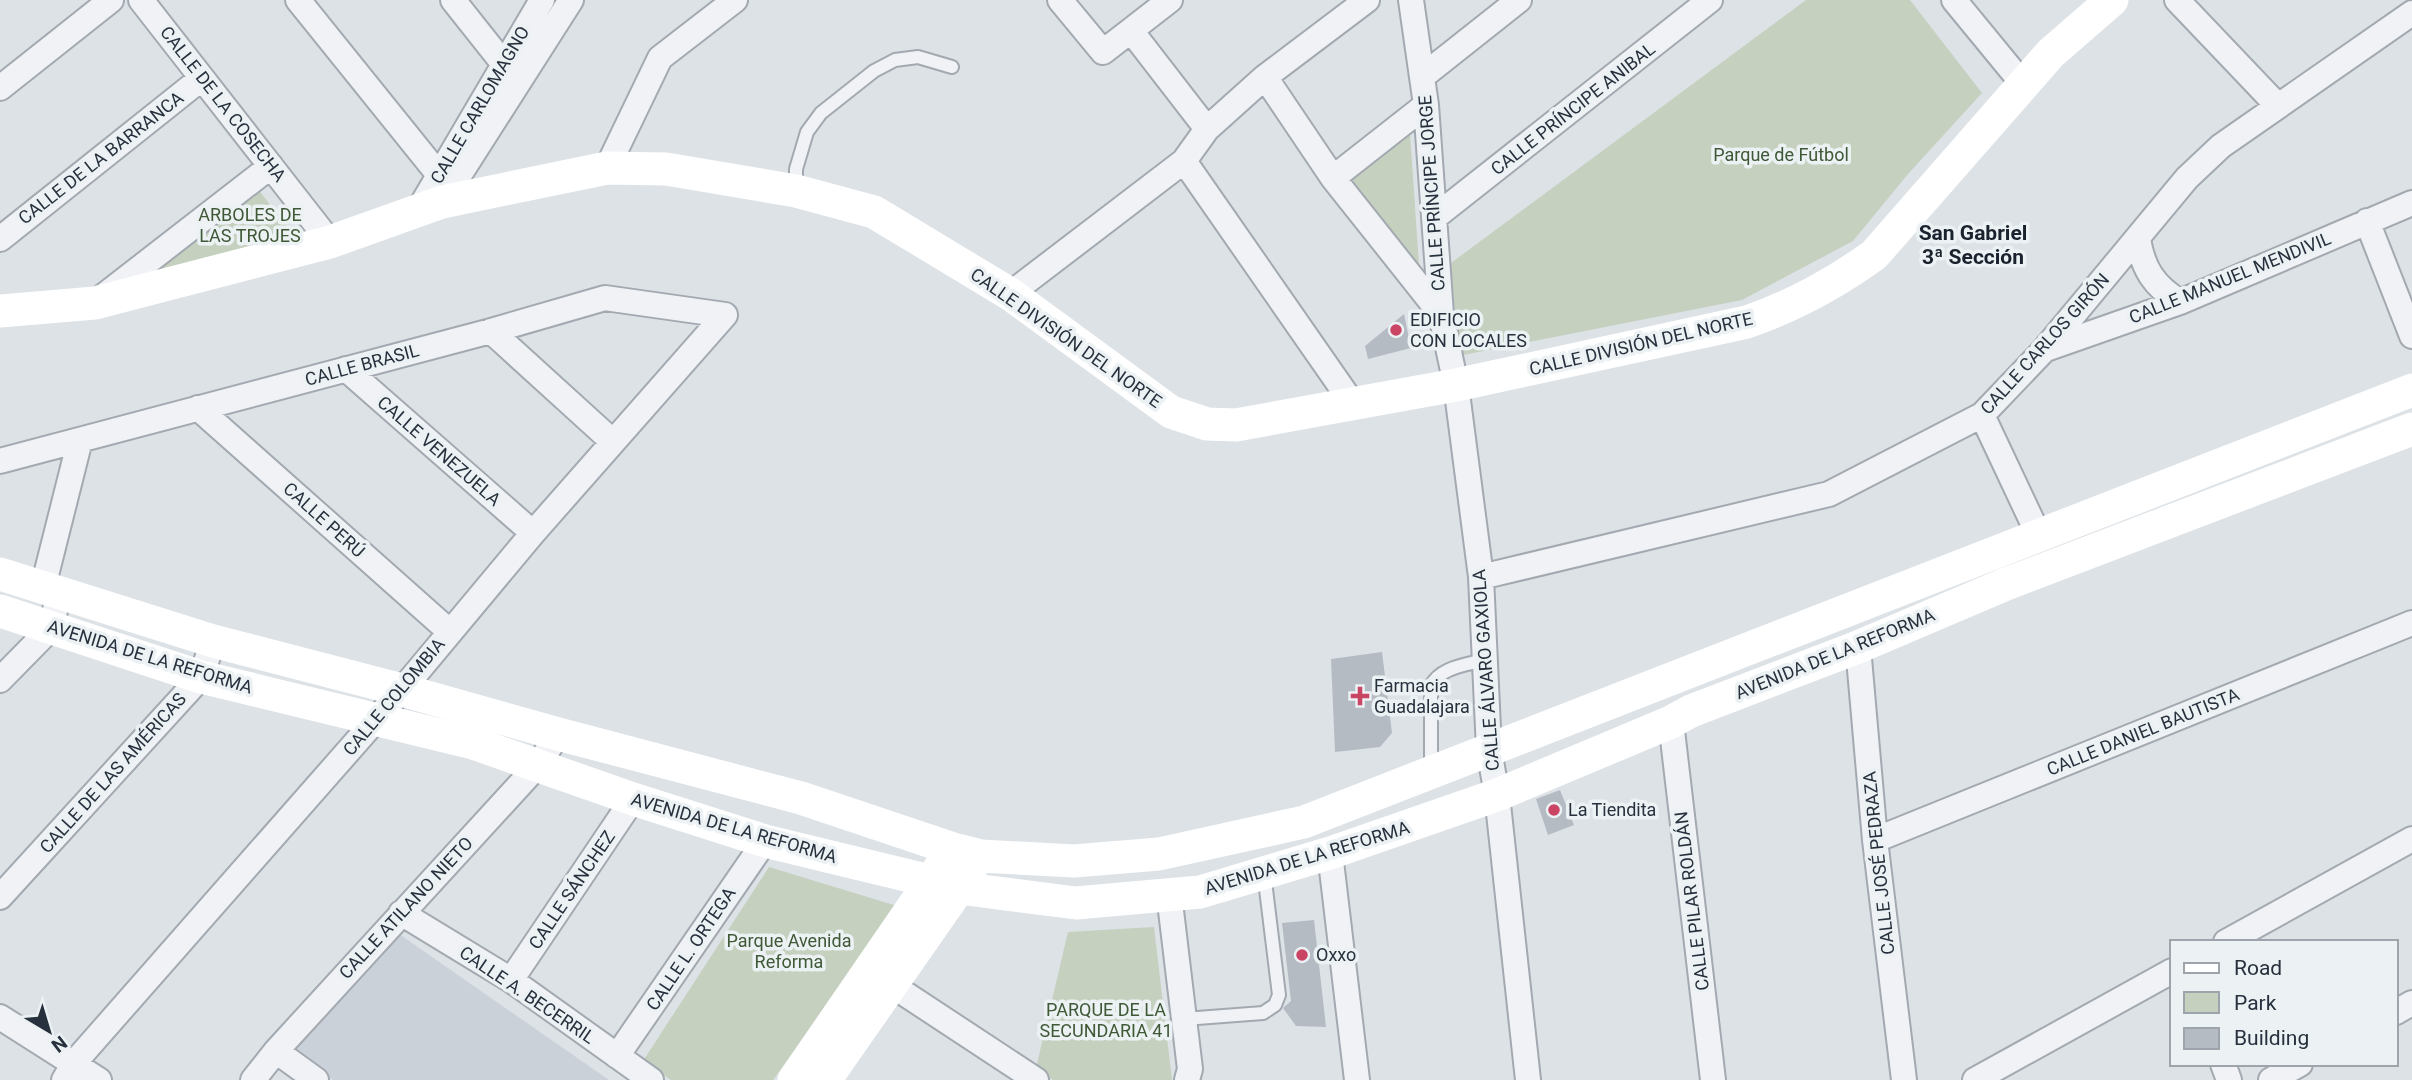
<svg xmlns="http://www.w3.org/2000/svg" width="2412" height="1080" viewBox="0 0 2412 1080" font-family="Roboto,sans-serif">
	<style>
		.built { fill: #cbd1d9 }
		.green { fill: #c5d0bf }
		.building { fill: #b5bbc3 }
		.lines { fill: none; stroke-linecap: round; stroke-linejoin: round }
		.lane-casing { stroke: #a3a9b1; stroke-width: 16 }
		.street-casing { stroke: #a3a9b1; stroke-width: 28 }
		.lane { stroke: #f0f2f5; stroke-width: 12 }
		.street { stroke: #f0f2f5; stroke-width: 24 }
		.secondary { stroke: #fff; stroke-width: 33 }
		.poi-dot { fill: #ca4464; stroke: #ecf1f4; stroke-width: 2.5 }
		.labels { text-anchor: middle; stroke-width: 7; stroke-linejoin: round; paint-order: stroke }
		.street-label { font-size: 18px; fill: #27313d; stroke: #ecf1f4 }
		.park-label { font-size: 18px; fill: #3f5835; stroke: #ecf1f4 }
		.poi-label { font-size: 18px; fill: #27313d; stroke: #ecf1f4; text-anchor: start }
		.quarter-label { font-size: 21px; font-weight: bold; fill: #1a222d; stroke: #ecf1f4 }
	</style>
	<rect width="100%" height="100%" fill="#dde2e7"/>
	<path class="built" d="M399 934 609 1080H333L291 1052Z"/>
	<path class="green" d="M1806 0H1910L1982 93 1908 174 1853 241 1742 300 1458 356 1451 263Z
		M1410 133 1419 265 1345 182Z
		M257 188 298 240 113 294Z
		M769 867 897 906 773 1080H671L643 1061Z
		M1154 927 1172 1080H1053L1036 1068 1068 932Z"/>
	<path class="building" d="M1404 314 1411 348 1368 359 1365 346Z
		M1382 652 1392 733 1380 747 1335 752 1331 659Z
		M1560 790 1574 825 1548 835 1536 799Z
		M1314 920 1326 1027 1296 1026 1283 1008 1291 1001 1282 923Z"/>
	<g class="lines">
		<g class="lane-casing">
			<path id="lane" d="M796 191V169L807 132 821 113 874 71 895 60 918 57 952 67
				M1431 770V686C1440 667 1466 665 1484 660
				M1184 1019 1263 1013 1275 1005 1279 995 1264 873"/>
		</g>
		<g class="street-casing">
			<path id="street" d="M141 0 330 242
				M298 0 439 175
				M453 0 503 63 519 68
				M1060 0 1103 52 1170 0
				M1411 0 1426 105 1441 314 1456 385 1481 577 1489 750 1497 795 1528 1080
				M1954 0 2023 84
				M2177 0 2278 106
				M1132 32 1207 129
				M1423 76 1519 0
				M1265 77 1333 178 1441 314
				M0 88 111 0
				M1184 161 1353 404
				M607 168 660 58 735 0
				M1333 178 1426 105
				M442 202 571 0
				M418 211 542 0
				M1435 217 1710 0
				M2367 221 2412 336
				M0 239 202 78
				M2138 239C2143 269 2154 286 2180 302
				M1010 294 1184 161 1207 129 1265 77 1367 0
				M101 298 271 166
				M491 331 612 441
				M2046 349 2180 302 2412 203
				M346 369 533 533
				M198 408 449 631
				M1982 415 2039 536
				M0 461 491 331 605 298 725 315
				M1481 577 1829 494 1982 415 2045 349 2187 178 2221 146 2412 13
				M43 587 80 440
				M1858 647 1875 840 1904 1080
				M0 680 52 627 58 594
				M1671 722 1713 1080
				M1875 840 2412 623
				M1330 853 1357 1080
				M1169 894 1190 1069 1187 1080
				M0 897 201 677 213 641
				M401 913 511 980 651 1080
				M2226 942 2412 839
				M878 976 1036 1080
				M511 980 633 799
				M2396 1012 2412 1003
				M0 1017 99 1080
				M276 1051 316 1080
				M617 1056 765 841
				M2223 1064 2229 1080
				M64 1080 74 1063 402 690 533 533 725 315
				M253 1080 276 1051 538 765 558 734
				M1975 1080 2172 971
				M2271 1080 2300 1064"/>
		</g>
		<use href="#lane" class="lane"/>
		<use href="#street" class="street"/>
		<path class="secondary" d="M0 311 95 303 330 242 442 202 607 168 666 169 796 191 874 212 1010 294 1171 412 1207 424 1236 425 1456 385 1747 322C1793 306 1834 284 1874 255L2051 53 2112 0
			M0 574 213 641 402 690 558 734 801 798 953 849 981 856 1074 861 1159 854 1304 822 2412 390
			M0 611 201 677 473 743 633 799 765 841 959 888 1076 903 1200 892 1330 853 1497 795 1671 722 1691 711 1858 647 2006 584 2412 429
			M794 1080 941 866
			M825 1080 970 872"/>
	</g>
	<g class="poi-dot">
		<circle cx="1396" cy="330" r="7"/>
		<path d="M1356.5 685.5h7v7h7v7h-7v7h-7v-7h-7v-7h7z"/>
		<circle cx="1554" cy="810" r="7"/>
		<circle cx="1302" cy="955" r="7"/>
	</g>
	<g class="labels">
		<g class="street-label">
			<text transform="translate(223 104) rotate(52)" y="6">CALLE DE LA COSECHA</text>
			<text transform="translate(480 105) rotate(-60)" y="6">CALLE CARLOMAGNO</text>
			<text transform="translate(1573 109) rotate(-38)" y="6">CALLE PRÍNCIPE ANIBAL</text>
			<text transform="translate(101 158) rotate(-38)" y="6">CALLE DE LA BARRANCA</text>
			<text transform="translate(1432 193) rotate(-94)" y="6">CALLE PRÍNCIPE JORGE</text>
			<text transform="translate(2230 278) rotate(-22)" y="6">CALLE MANUEL MENDIVIL</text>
			<text transform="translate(1066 338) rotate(35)" y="6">CALLE DIVISIÓN DEL NORTE</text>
			<text transform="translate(1641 344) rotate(-13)" y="6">CALLE DIVISIÓN DEL NORTE</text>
			<text transform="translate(2045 344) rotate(-48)" y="6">CALLE CARLOS GIRÓN</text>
			<text transform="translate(362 365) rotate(-15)" y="6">CALLE BRASIL</text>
			<text transform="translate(439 451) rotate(41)" y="6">CALLE VENEZUELA</text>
			<text transform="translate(324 520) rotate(42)" y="6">CALLE PERÚ</text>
			<text transform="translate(1835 654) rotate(-22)" y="6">AVENIDA DE LA REFORMA</text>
			<text transform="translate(150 657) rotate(17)" y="6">AVENIDA DE LA REFORMA</text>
			<text transform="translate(1486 670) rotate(-94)" y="6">CALLE ÁLVARO GAXIOLA</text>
			<text transform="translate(394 697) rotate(-50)" y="6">CALLE COLOMBIA</text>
			<text transform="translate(2143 732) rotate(-22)" y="6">CALLE DANIEL BAUTISTA</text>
			<text transform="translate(113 773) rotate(-48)" y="6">CALLE DE LAS AMÉRICAS</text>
			<text transform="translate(734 828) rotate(16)" y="6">AVENIDA DE LA REFORMA</text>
			<text transform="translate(1307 858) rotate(-17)" y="6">AVENIDA DE LA REFORMA</text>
			<text transform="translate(1879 863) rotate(-96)" y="6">CALLE JOSÉ PEDRAZA</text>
			<text transform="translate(572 890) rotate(-56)" y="6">CALLE SÁNCHEZ</text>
			<text transform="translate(1692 901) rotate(-97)" y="6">CALLE PILAR ROLDÁN</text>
			<text transform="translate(406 908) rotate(-47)" y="6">CALLE ATILANO NIETO</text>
			<text transform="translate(691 949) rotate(-56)" y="6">CALLE L. ORTEGA</text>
			<text transform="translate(527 995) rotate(34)" y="6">CALLE A. BECERRIL</text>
		</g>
		<g class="park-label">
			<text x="1781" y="161">Parque de Fútbol</text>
			<text x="250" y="221">ARBOLES DE<tspan x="250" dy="21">LAS TROJES</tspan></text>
			<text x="789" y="947">Parque Avenida<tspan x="789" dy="21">Reforma</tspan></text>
			<text x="1106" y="1016">PARQUE DE LA<tspan x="1106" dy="21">SECUNDARIA 41</tspan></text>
		</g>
		<g class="poi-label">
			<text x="1410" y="326">EDIFICIO<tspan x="1410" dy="21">CON LOCALES</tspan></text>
			<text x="1374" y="692">Farmacia<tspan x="1374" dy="21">Guadalajara</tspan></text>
			<text x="1568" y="816">La Tiendita</text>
			<text x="1316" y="961">Oxxo</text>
		</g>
		<g class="quarter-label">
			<text x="1973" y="240">San Gabriel<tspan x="1973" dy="24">3ª Sección</tspan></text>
		</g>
	</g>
	<rect x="2170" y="940" width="228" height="126" fill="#ecf1f4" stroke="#9da4ab" stroke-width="2"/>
	<rect x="2184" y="963" width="35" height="10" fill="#ffffff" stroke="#9da4ab" stroke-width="2"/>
	<text x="2234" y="975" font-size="21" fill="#27313d">Road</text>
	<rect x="2184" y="992" width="35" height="21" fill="#c5d0bf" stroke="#9da4ab" stroke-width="2"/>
	<text x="2234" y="1010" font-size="21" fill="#27313d">Park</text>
	<rect x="2184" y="1028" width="35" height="21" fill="#b5bbc3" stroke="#9da4ab" stroke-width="2"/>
	<text x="2234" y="1045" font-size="21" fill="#27313d">Building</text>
	<g transform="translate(49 1031) rotate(142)" stroke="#ecf1f4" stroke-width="5" paint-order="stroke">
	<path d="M0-5L12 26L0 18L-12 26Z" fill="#27313d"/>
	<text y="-10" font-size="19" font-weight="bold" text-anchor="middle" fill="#27313d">N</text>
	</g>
</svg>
